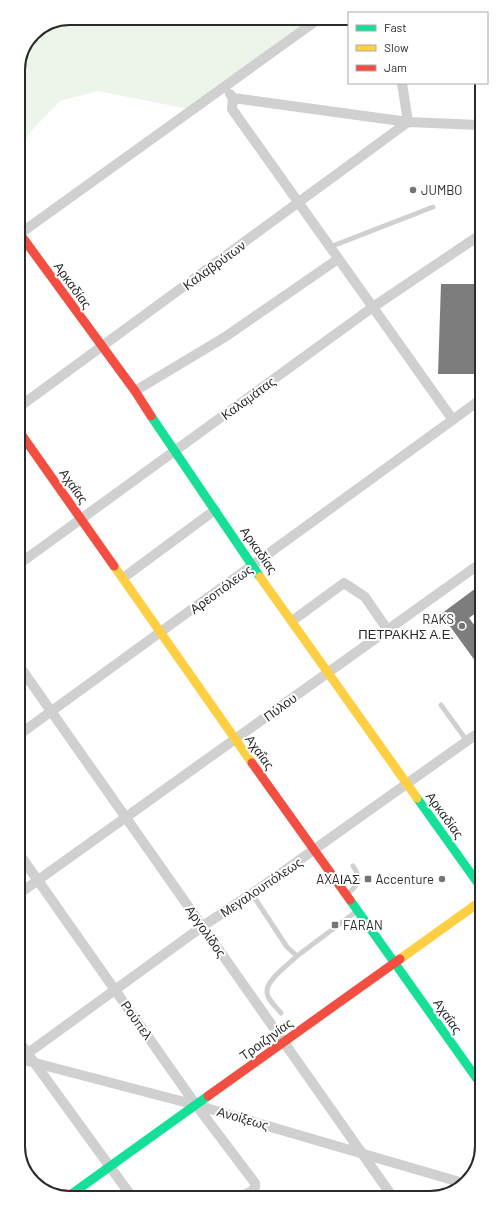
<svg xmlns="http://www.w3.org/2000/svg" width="500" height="1216" viewBox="0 0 500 1216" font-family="Barlow,sans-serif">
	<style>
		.green { fill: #edf4e9 }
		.building { fill: #7d7d7d }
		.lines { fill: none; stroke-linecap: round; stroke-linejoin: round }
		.lane { stroke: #d0d0d0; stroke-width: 5 }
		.street { stroke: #d0d0d0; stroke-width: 10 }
		.fast { stroke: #16e098; stroke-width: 9 }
		.slow { stroke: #ffcf43; stroke-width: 9 }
		.jam { stroke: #f24e42; stroke-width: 9 }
		.poi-dot { fill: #757575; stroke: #fff; stroke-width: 1.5 }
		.labels { text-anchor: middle; stroke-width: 4; stroke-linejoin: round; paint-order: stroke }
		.poi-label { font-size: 13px; fill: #2b2b2b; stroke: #fff; text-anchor: end }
		.street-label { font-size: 13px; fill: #2b2b2b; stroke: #fff }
		.rim { fill: none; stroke: #2b2b2b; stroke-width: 2 }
	</style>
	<rect width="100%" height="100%" fill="#fff"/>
	<path class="green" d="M70 18H320L194 110 98 91 60 101 31 131 18 152V67L33 33Z"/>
	<path class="building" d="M441 284H480V374H438Z
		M476 588 481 594V609L469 618 481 634V658L476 662 441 614Z"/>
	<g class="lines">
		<path class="lane" d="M330 247 433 207
			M441 705 467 741
			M347 894C358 886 362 878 353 866
			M256 900 287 947 297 956 357 911
			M281 1013C276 1007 267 999 267 992 266 980 289 964 297 956"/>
		<path class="street" d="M230 94 233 98 408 122 479 125
			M233 98 232 109 453 420
			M18 235 320 18
			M135 391 225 337 338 259
			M19 407 408 122 402 83
			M19 564 373 307 480 235
			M123 578 215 510
			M292 621 344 583 365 597 387 629
			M20 667 392 1196
			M20 734 480 400
			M20 855 196 1105 255 1183V1187L252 1191 241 1197
			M20 893 481 563
			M20 1043 132 1197
			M20 1056 28 1053 203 926 260 888 481 731
			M20 1059 196 1105 463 1183"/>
		<path class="fast" d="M151 416 260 577
			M417 798 477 882
			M350 900 482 1086
			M66 1198 208 1096"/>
		<path class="slow" d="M114 566 252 763
			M260 577 417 798
			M400 959 481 901"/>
		<path class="jam" d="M20 234 135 391 151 416
			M19 431 114 566
			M252 763 350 900
			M208 1096 400 959"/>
	</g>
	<g class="poi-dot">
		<circle cx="413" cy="190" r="4"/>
		<circle cx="462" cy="626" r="4"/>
		<rect x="364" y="875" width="8" height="8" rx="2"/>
		<circle cx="442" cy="879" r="4"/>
		<rect x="331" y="921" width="8" height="8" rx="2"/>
	</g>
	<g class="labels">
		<g class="poi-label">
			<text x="421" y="195" text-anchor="start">JUMBO</text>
			<text x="454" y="624">RAKS<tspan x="454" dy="15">ΠΕΤΡΑΚΗΣ Α.Ε.</tspan></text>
			<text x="360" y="884">AXAΙΑΣ</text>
			<text x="434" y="884">Accenture</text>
			<text x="343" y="930" text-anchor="start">FARAN</text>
		</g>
		<g class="street-label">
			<text transform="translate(214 265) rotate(-36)" y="5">Καλαβρύτων</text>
			<text transform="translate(73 285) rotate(54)" y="5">Αρκαδίας</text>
			<text transform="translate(248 398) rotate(-36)" y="5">Καλαμάτας</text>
			<text transform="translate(74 486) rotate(55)" y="5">Αχαΐας</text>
			<text transform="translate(259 550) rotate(55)" y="5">Αρκαδίας</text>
			<text transform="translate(221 589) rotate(-36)" y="5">Αρεοπόλεως</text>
			<text transform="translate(280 707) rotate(-36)" y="5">Πύλου</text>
			<text transform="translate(260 752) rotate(54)" y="5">Αχαΐας</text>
			<text transform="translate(445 815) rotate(54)" y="5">Αρκαδίας</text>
			<text transform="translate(261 887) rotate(-34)" y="5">Μεγαλουπόλεως</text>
			<text transform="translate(206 931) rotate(55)" y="5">Αργολίδος</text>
			<text transform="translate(448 1016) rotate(55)" y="5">Αχαΐας</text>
			<text transform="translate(137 1020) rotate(55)" y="5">Ρούπελ</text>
			<text transform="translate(266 1039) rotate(-36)" y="5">Τροιζηνίας</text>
			<text transform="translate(243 1118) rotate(16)" y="5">Ανοίξεως</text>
		</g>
	</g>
	<path d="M0 0H500V1216H0ZM70 25H430A45 45 0 0 1 475 70V1146A45 45 0 0 1 430 1191H70A45 45 0 0 1 25 1146V70A45 45 0 0 1 70 25Z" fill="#fff" fill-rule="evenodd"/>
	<path class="rim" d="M70 25H430A45 45 0 0 1 475 70V1146A45 45 0 0 1 430 1191H70A45 45 0 0 1 25 1146V70A45 45 0 0 1 70 25Z"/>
	<rect x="348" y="12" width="140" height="72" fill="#ffffff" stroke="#aaaaaa"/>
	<rect x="356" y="25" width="20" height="6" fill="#16e098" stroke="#aaaaaa"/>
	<text x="384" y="32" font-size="12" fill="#2b2b2b">Fast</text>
	<rect x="356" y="45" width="20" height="6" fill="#ffcf43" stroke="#aaaaaa"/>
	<text x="384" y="52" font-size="12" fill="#2b2b2b">Slow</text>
	<rect x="356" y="65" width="20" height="6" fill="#f24e42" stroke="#aaaaaa"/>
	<text x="384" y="72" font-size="12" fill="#2b2b2b">Jam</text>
</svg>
